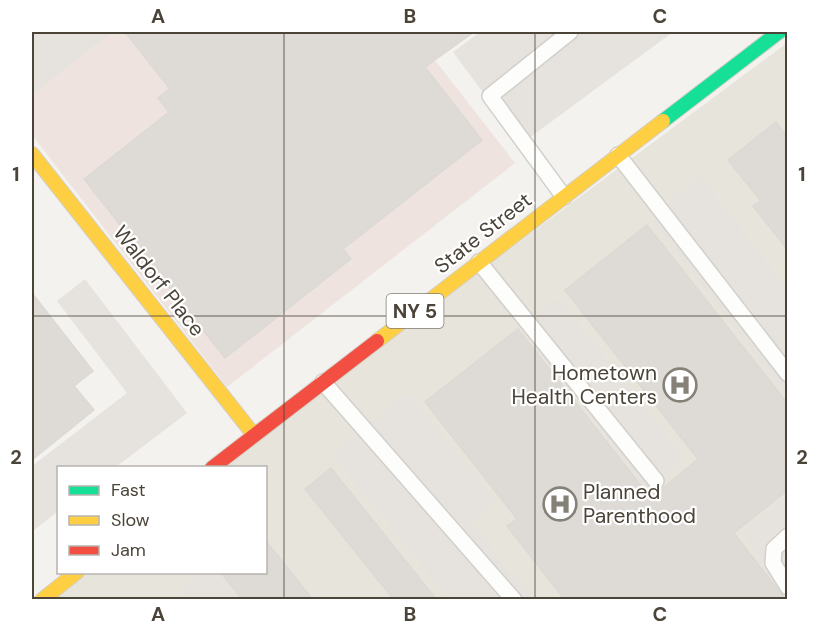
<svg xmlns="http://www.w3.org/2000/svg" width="819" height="631" viewBox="0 0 819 631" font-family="'DM Sans',sans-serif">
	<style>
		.residential { fill: #e7e4dc }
		.medical { fill: #eee3df }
		.parking { fill: #e6e3df }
		.building { fill: #dedbd6; stroke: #dcd9d4; stroke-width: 1.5 }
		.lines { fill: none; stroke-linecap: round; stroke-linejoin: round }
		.lane-casing { stroke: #d2d0cb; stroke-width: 18 }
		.fast-casing { stroke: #d3cfc5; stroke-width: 16 }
		.slow-casing { stroke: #d3cfc5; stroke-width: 16 }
		.jam-casing { stroke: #d3cfc5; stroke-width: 16 }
		.lane { stroke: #fdfdfc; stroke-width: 15 }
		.fast { stroke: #16e098; stroke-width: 14 }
		.slow { stroke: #ffcf43; stroke-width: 14 }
		.jam { stroke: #f24e42; stroke-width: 14 }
		.grid { fill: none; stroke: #4b4439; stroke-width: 1.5; stroke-opacity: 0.55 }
		.labels { text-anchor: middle; stroke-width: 4.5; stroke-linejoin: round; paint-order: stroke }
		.shield { fill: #fff; stroke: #817c74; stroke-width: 1.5 }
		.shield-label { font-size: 20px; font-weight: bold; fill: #4b4439 }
		.street-label { font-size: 21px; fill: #4b4439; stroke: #fff }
		.poi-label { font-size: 21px; fill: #4b4439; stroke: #fff; text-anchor: end }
		.neatline { fill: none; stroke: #4b4439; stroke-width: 2 }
		.grid-label { font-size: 20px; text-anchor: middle; font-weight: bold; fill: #4b4439 }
	</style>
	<rect width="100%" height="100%" fill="#f4f2ee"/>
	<path class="residential" d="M787 43V599L46 600 81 573 266 572V468L216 467Z"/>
	<path class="medical" d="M32 32H413L515 163 227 387 32 135Z"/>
	<path class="parking" d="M32 32H112L32 95Z
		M480 32H673L521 144 453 52Z
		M699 174 787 289V396L651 219Z
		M85 279 187 413 116 467 58 468V511L32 532V466L127 393 57 301Z
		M558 298 685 458 647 488 521 328Z
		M408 393 496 501 471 522 533 599H449L332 455Z
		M787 495V599L742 532Z
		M204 573H221L243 599H187L180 591Z"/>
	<path class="building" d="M125 32H474L425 67 482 140 343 249 351 259 225 358 84 179 169 112 158 98 170 89Z
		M776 122 788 137V250L753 206 761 201 728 160Z
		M647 225 788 404V490L734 533 786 600H565L507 526 517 519 425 402 518 329 650 497 662 489 698 459 565 290Z
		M32 293 93 371 74 386 94 410 32 460Z
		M331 468 437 600H394L305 489Z
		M266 541 313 600H243L221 573H266Z"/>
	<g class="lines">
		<g class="lane-casing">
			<path id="lane" d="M618 155 788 374
				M564 197 490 96 570 32
				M479 262 656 481
				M323 382 514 600
				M788 536 774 549 773 563 788 587"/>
		</g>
		<g class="fast-casing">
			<path id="fast" d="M663 121 779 32"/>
		</g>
		<g class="slow-casing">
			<path id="slow" d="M32 154 254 435
				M377 341 663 121
				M42 600 77 572"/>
		</g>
		<g class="jam-casing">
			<path id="jam" d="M212 468 377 341"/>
		</g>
		<use href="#lane" class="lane"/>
		<use href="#fast" class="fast"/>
		<use href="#slow" class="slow"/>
		<use href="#jam" class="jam"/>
	</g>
	<path class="grid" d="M284 32V600M535 32V600M32 316H788"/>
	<defs>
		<g id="hospital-ring" transform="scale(1.725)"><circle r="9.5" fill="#fff" stroke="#868178" stroke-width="1.5"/><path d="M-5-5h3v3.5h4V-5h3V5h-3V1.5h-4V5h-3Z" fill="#868178"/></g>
	</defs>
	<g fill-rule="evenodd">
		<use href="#hospital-ring" x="680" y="385"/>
		<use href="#hospital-ring" x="560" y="504"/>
	</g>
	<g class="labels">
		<rect class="shield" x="386.5" y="294" width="57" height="34" rx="4.5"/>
		<g class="shield-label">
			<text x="415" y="318">NY 5</text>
		</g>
		<g class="street-label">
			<text transform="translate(483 233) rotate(-38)" y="7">State Street</text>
			<text transform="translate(159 281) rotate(52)" y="7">Waldorf Place</text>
		</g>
		<g class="poi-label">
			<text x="657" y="380">Hometown<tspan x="657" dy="24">Health Centers</tspan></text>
			<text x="583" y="499" text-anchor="start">Planned<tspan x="583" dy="24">Parenthood</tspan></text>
		</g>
	</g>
	<rect width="819" height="631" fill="none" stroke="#ffffff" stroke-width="66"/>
	<rect x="57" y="466" width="210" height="108" fill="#ffffff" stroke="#b7b4b0" stroke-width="1.5"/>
	<rect x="69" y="486" width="30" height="9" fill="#16e098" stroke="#b7b4b0" stroke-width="1.5"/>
	<text x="111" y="496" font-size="18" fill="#4b4439">Fast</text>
	<rect x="69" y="516" width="30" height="9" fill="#ffcf43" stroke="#b7b4b0" stroke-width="1.5"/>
	<text x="111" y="526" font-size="18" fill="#4b4439">Slow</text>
	<rect x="69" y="546" width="30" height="9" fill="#f24e42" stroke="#b7b4b0" stroke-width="1.5"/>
	<text x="111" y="556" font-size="18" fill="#4b4439">Jam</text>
	<rect x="33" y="33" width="753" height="565" class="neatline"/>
	<g class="grid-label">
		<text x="158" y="23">A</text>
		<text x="410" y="23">B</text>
		<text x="660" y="23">C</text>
		<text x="16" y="181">1</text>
		<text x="802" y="181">1</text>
		<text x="16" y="464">2</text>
		<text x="802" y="464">2</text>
		<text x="158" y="621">A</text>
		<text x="410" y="621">B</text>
		<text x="660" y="621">C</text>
	</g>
</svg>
